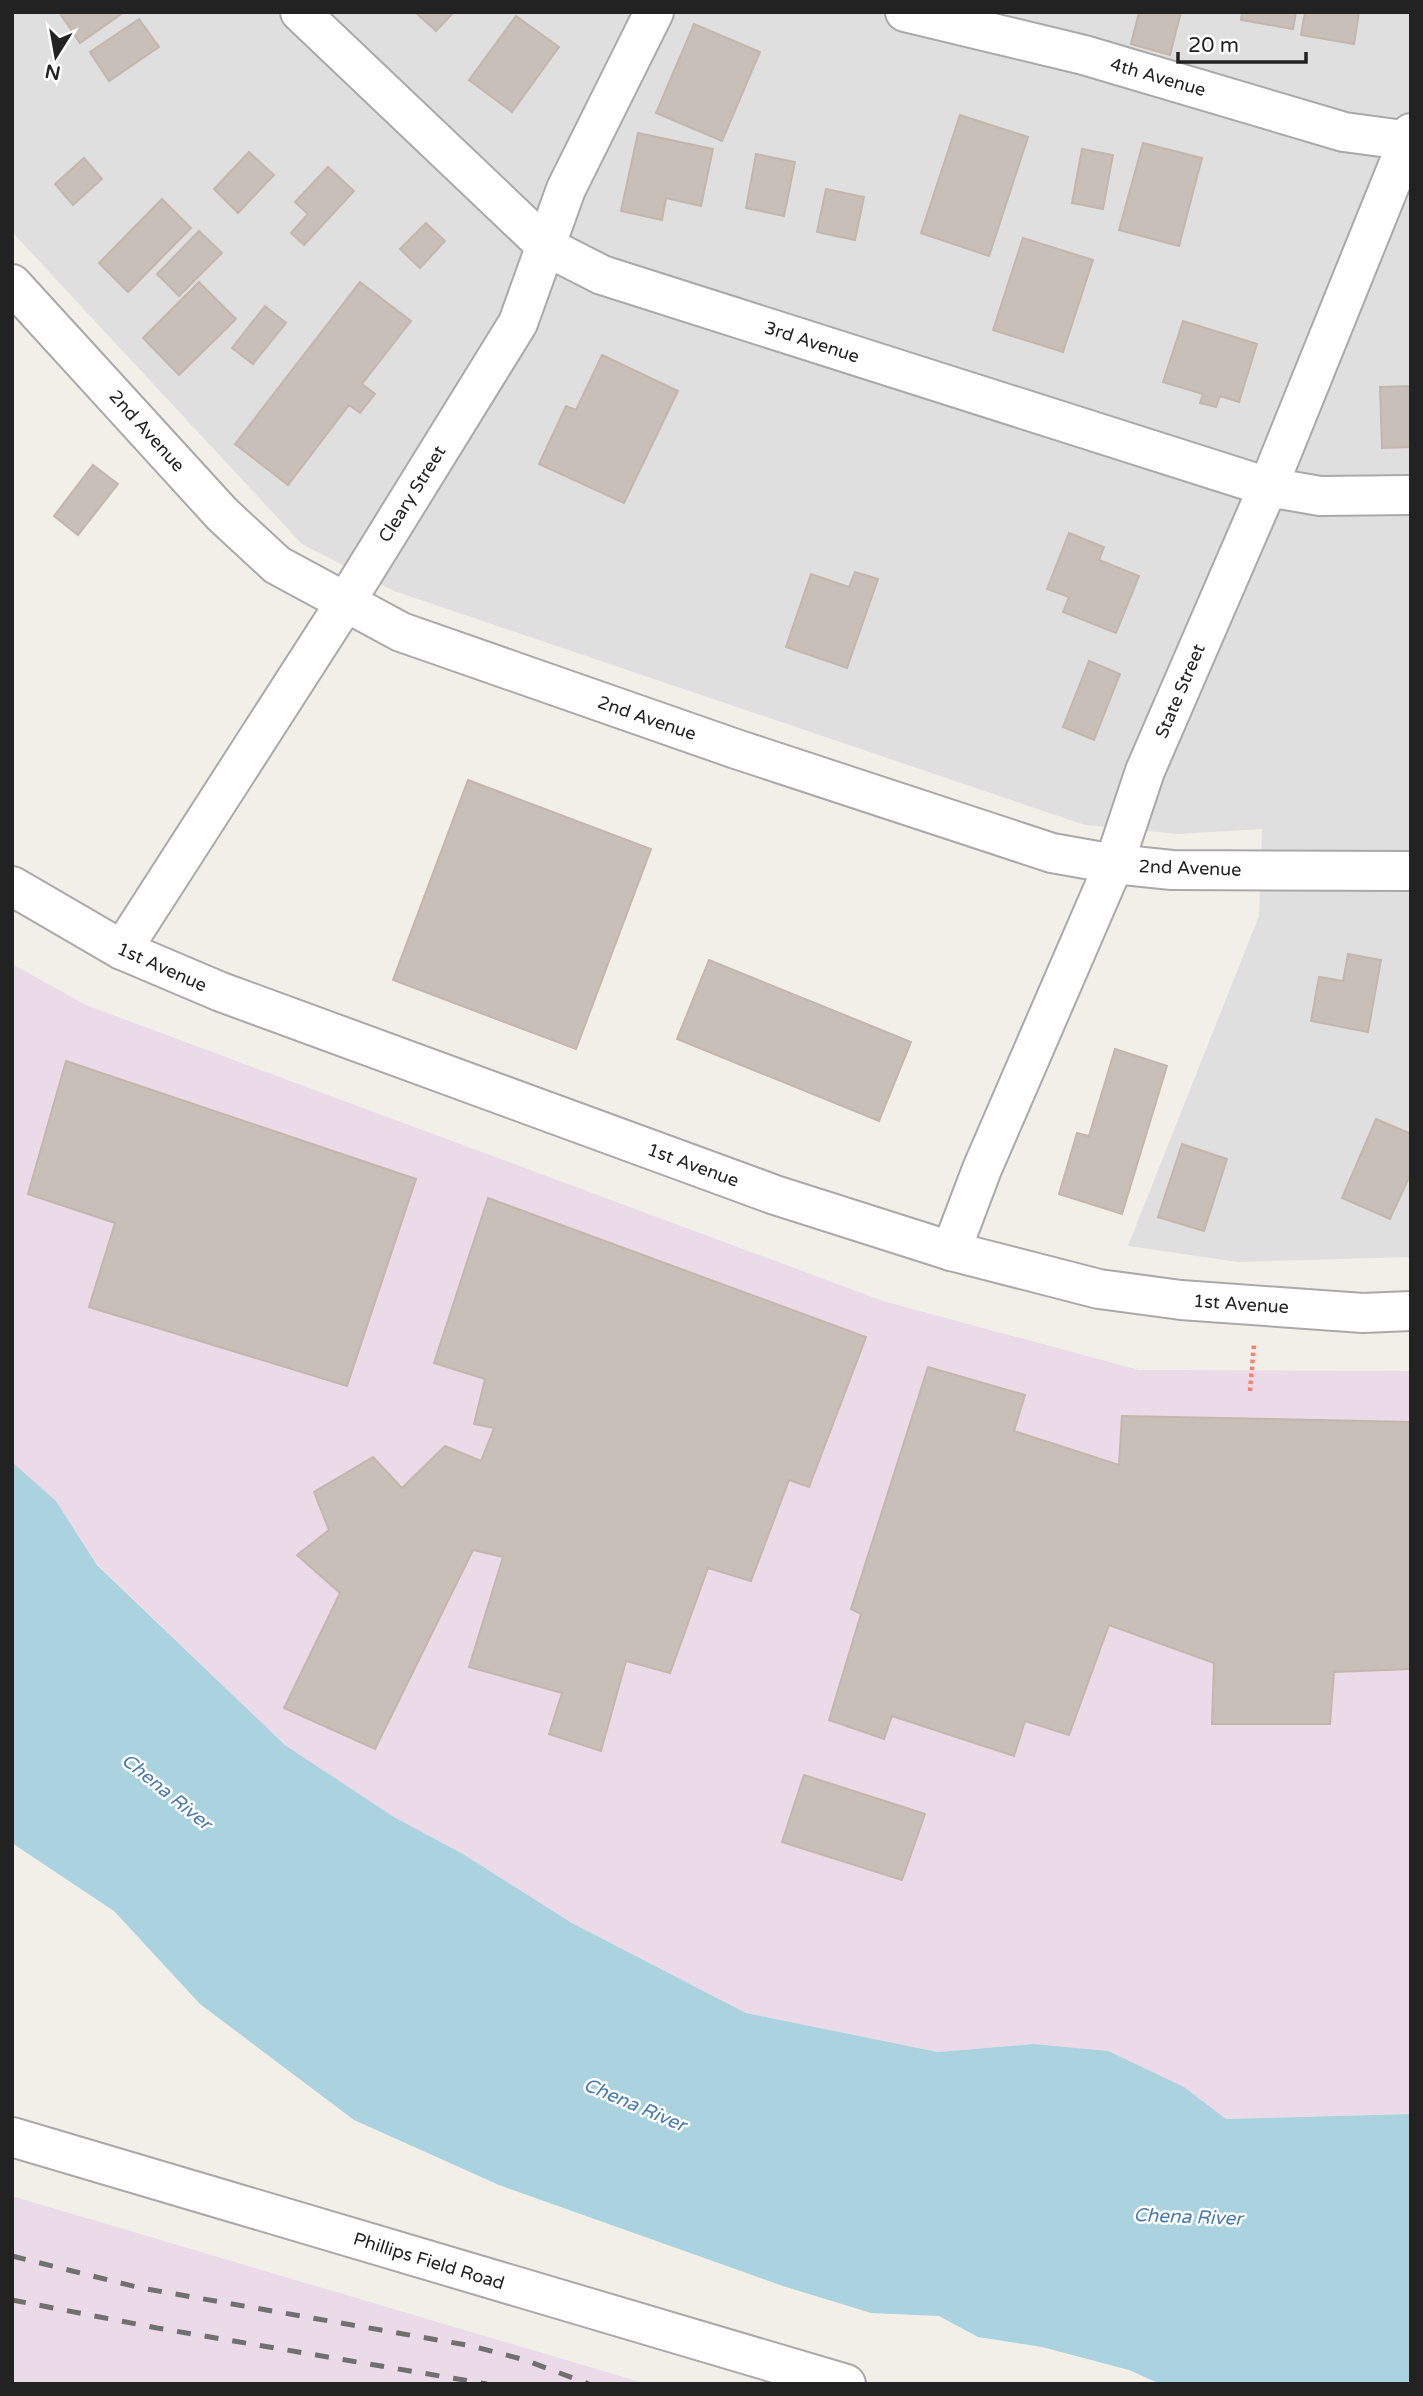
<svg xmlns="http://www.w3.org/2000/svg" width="1423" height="2396" viewBox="0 0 1423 2396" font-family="'Varela Round',sans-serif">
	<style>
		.residential { fill: #e0dfdf }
		.industrial { fill: #ebdbe8 }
		.water { fill: #aad3df }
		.building { fill: #c7bfb8; stroke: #c4b6ab; stroke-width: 2 }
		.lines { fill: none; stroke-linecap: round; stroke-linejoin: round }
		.minor-casing { stroke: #a9a9a9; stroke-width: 42 }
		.tertiary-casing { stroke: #a9a9a9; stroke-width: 42 }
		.path { stroke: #fa8072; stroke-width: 4.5; stroke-dasharray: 3.5 3.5; stroke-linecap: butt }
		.minor { stroke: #fff; stroke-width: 38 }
		.tertiary { stroke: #fff; stroke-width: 38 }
		.rail { stroke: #707070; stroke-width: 5; stroke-dasharray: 14 14; stroke-linecap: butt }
		.labels { text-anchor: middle; stroke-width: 5; stroke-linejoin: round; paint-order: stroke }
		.street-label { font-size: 18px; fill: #222; stroke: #fff }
		.water-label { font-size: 19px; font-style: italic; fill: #4a7aab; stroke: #fff }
	</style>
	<rect width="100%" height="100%" fill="#f2efe9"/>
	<path class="residential" d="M12 12H1411V1257L1238 1262 1128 1246 1259 916 1262 829 1178 834 1085 825 394 591 302 544 12 232Z"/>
	<path class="industrial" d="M12 964 86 1005 883 1301 1139 1370 1411 1371V2114L1226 2119 1184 2087 1033 2044 938 2052 746 2013 572 1923 463 1854 394 1817 285 1745 97 1564 56 1501 12 1462Z
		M12 2196 647 2384H12Z"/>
	<path class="water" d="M12 1462 56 1501 97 1565 285 1745 394 1817 463 1854 572 1923 746 2013 938 2052 1033 2044 1108 2051 1184 2087 1226 2119 1411 2114V2384H1160L1129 2370 1042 2347 978 2337 939 2316 871 2313 783 2286 499 2185 354 2120 200 2004 114 1911 12 1843Z"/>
	<path class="building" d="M59 12H124L80 43Z
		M415 12H454L436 31Z
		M1139 12H1181L1170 55 1131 44Z
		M1242 12H1296L1293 29 1241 20Z
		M1305 12H1359L1354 44 1301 35Z
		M516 16 559 47 512 112 469 80Z
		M139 19 159 47 109 81 90 52Z
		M694 24 760 52 722 141 656 113Z
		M960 115 1028 137 989 256 921 233Z
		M638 133 713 149 701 206 666 198 662 220 621 211Z
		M1143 143 1202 158 1179 246 1119 230Z
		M1082 149 1113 155 1103 209 1072 203Z
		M249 152 274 175 238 213 214 189Z
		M756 154 795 162 784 216 746 208Z
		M84 158 102 179 73 205 55 184Z
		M328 167 354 191 304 245 291 233 308 214 295 202Z
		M826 189 864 197 855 240 817 232Z
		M162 199 191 228 128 292 99 263Z
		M426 223 445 241 420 268 400 249Z
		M199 231 222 253 179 296 157 274Z
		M1023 238 1093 260 1063 352 993 330Z
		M199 282 236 319 179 375 143 338Z
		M360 282 411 321 362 384 375 394 360 413 349 405 288 485 235 444Z
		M265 306 286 323 253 364 232 348Z
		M1183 321 1257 344 1239 402 1220 396 1216 407 1200 403 1203 394 1163 382Z
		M602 355 678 391 624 503 539 464 566 406 576 410Z
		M1411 386V447L1382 448 1380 387Z
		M93 465 118 484 78 535 54 516Z
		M1069 533 1104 547 1099 560 1139 576 1116 633 1063 612 1069 597 1047 589Z
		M855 572 878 579 847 668 786 647 811 574 849 587Z
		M1089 661 1120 674 1094 740 1063 727Z
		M468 780 651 849 576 1049 393 980Z
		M1348 954 1381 960 1368 1032 1311 1021 1319 977 1343 981Z
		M709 960 911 1042 879 1121 677 1039Z
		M1115 1049 1167 1066 1122 1214 1059 1194 1077 1133 1089 1136Z
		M66 1061 416 1179 347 1386 89 1307 115 1223 28 1194Z
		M1376 1119 1411 1134V1173L1390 1219 1342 1198Z
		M1182 1144 1227 1159 1204 1231 1158 1217Z
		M488 1198 866 1337 809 1487 789 1480 751 1581 708 1568 670 1673 626 1661 601 1751 549 1734 562 1693 469 1667 503 1557 473 1550 375 1749 284 1708 340 1593 297 1555 329 1530 314 1492 373 1457 402 1488 445 1446 481 1461 494 1428 474 1424 485 1379 434 1363Z
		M928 1367 1025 1395 1014 1431 1119 1465 1122 1416 1411 1422V1669L1334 1672 1330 1724H1212L1214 1663 1109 1625 1069 1735 1025 1721 1014 1756 892 1716 884 1739 829 1720 861 1614 851 1609Z
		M804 1775 925 1814 902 1880 782 1842Z"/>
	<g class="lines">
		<g class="minor-casing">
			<path id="minor" d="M300 12 547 247 602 275 1268 487 1320 496 1411 495
				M905 12 1084 55 1344 132 1411 141
				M12 284 222 514 277 565 401 632 736 749 1052 853 1114 864 1172 870 1411 871
				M122 950 345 603 518 323 566 189 654 12
				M951 1251 982 1169 1114 864 1145 771 1268 487 1411 133"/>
		</g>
		<g class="tertiary-casing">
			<path id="tertiary" d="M12 886 122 950 221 992 775 1195 951 1251 1099 1289 1181 1300 1363 1313 1411 1311
				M12 2137 846 2384"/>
		</g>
		<path class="path" d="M1250 1391 1254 1345"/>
		<use href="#minor" class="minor"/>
		<use href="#tertiary" class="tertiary"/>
		<path class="rail" d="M12 2256 141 2288 472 2346 525 2360 589 2384
			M12 2300 157 2328 487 2384"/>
	</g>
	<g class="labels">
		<g class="street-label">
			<text transform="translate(1158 77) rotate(16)" y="6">4th Avenue</text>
			<text transform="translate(812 342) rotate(18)" y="6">3rd Avenue</text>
			<text transform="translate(147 431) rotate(48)" y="6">2nd Avenue</text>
			<text transform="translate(412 494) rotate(-58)" y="6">Cleary Street</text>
			<text transform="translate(1180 691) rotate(-67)" y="6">State Street</text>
			<text transform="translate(647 718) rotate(19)" y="6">2nd Avenue</text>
			<text transform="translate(1190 868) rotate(2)" y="6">2nd Avenue</text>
			<text transform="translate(162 967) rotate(24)" y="6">1st Avenue</text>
			<text transform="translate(693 1165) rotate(20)" y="6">1st Avenue</text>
			<text transform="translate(1241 1304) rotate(4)" y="6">1st Avenue</text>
			<text transform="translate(429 2261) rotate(17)" y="6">Phillips Field Road</text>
		</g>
		<g class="water-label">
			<text transform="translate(167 1791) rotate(39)" y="7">Chena River</text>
			<text transform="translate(635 2104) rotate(23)" y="7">Chena River</text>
			<text transform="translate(1188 2216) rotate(2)" y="7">Chena River</text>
		</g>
	</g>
	<rect width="1423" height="2396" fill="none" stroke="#222222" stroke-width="28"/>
	<g transform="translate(56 56) rotate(191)" stroke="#ffffff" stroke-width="5" paint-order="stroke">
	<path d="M0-5L12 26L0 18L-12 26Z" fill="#222222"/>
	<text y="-10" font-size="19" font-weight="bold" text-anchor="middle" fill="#222222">N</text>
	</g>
	<path d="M1178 52v10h128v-10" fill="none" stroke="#222222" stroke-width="3.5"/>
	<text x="1188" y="52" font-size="21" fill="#222222" stroke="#ffffff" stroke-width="5" paint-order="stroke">20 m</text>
</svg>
